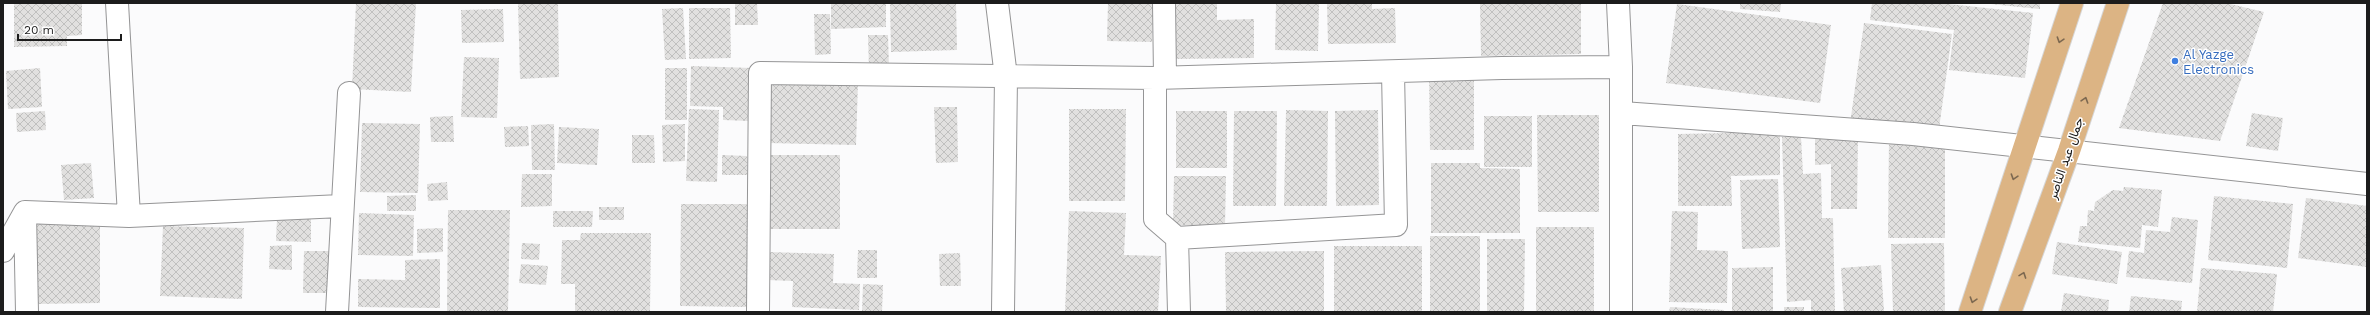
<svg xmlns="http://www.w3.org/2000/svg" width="2370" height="315" viewBox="0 0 2370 315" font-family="'Work Sans',Vazirmatn,sans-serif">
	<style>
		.building { fill: url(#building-cross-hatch) }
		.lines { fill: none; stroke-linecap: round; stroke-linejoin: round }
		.minor-casing { stroke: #959596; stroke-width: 24 }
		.major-casing { stroke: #d6d6d6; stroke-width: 24 }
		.minor { stroke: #fff; stroke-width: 22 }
		.major { stroke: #dcb484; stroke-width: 22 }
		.oneway { stroke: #7c6850 }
		.shop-dot { fill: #3f7fe0; stroke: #fff; stroke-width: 1.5 }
		.labels { text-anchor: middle; stroke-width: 3; stroke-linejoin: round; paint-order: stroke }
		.shop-label { font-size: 13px; fill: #366cbe; stroke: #fff; text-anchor: start }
		.street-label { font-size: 13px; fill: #1c1c1c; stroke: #fff }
	</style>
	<defs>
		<pattern id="building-cross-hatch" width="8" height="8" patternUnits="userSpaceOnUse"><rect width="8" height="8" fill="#e1e0df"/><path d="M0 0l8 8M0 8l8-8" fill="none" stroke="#c0c0bf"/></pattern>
	</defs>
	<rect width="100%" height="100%" fill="#fbfbfc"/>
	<path class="building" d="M14 3H82V35L67 36V46L14 47Z
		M356 3H416L411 92 352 89Z
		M518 3H558L559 77 520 79Z
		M735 3H757L758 25H735Z
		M831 3H886V27L831 29Z
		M890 3H956L957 50 891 52Z
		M1108 3H1153L1152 42 1107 41Z
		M1173 3H1217V20L1254 19V58L1173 59Z
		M1276 3H1319L1318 51 1275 50Z
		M1327 3H1372V9L1395 8 1396 43 1328 44Z
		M1480 3H1581V54L1481 56Z
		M1740 3H1781L1780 12 1740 9Z
		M1872 3H1939L2033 13 2025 78 1949 70 1954 30 1870 20Z
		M1981 3H2040V9Z
		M2163 3H2226L2264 12 2220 141 2119 128Z
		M1677 4 1831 25 1820 103 1666 83Z
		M683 8 686 59 665 60 662 9Z
		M689 8H730L731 58 689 59Z
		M503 9 504 42 462 43 461 10Z
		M814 14H830L831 54 815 55Z
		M1864 23 1952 34 1938 136 1850 124Z
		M868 35H888L889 69H869Z
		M464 57 499 58 497 118 461 117Z
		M691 66 752 68 750 121 723 120V107L690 106Z
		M40 68 42 107 8 109 6 71Z
		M665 68H687V120H665Z
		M1429 71H1474V150H1430Z
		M770 81 858 82 856 145 768 143Z
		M934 107H957L958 162 936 163Z
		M689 109 719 110 717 182 686 181Z
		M1069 109H1126L1125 201H1069Z
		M1286 110 1328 111 1327 206H1284Z
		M1378 110 1379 205 1336 206 1335 111Z
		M45 111 46 130 17 132 16 113Z
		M1176 111H1227V168H1176Z
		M1234 111H1277L1276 206H1233Z
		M2252 113 2283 118 2278 151 2246 146Z
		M1537 115H1599V212H1538Z
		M453 116 454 142H431L430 117Z
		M1484 116H1532V167H1484Z
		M362 123 420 124 418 193 360 192Z
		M554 124 555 170H532L531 125Z
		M685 124V161L663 162 662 125Z
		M528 126 529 146 505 147 504 127Z
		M559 127 599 129 597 165 557 163Z
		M1780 132V175L1731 176 1732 206H1678V134Z
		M632 135H654L655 163H632Z
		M1815 135 1858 136 1857 209H1831V164L1815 165Z
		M1782 137H1801L1803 174 1821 173 1822 218H1833L1835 312H1811V300L1787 302Z
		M1889 137 1945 138V238H1888Z
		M722 155 747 156V175H722Z
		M771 155H840V229H770Z
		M91 163 94 198 64 200 61 165Z
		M1431 163H1480V168L1520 169V233H1431Z
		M522 174H552V206L521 207Z
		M1174 176H1226L1225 226 1173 225Z
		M1778 179 1780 247 1742 249 1740 180Z
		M447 182 448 200 428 201 427 184Z
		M2124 187 2162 190 2158 227 2142 225 2140 248 2078 242 2080 226H2087L2088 210 2094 211 2095 202 2113 190 2123 191Z
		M416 195V211H387V196Z
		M2214 196 2293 204 2287 268 2208 260Z
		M2306 198 2367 206V267L2298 258Z
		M681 204H747V307L680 306Z
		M599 207H624V220H599Z
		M448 210H510L508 311H447Z
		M553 211H593L592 227H553Z
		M1069 211 1126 213 1124 255 1161 256 1158 312H1065Z
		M1672 211 1698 212 1697 250 1728 251 1727 303 1669 302Z
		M359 213 414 215 413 256 358 255Z
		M2172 217 2198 220 2192 283 2126 277 2129 251 2144 253 2146 230 2170 232Z
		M277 218 311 219V242L276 241Z
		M100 219V303L35 304 34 220Z
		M163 226 244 228 242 299 160 296Z
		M1536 227H1594V312H1536Z
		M443 228V252L417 253V229Z
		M581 233H651L650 312H575V284H561L562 240H580Z
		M1430 236H1480V312H1430Z
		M1487 239H1525L1524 312H1487Z
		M2057 242 2122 252 2117 284 2052 274Z
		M522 243 540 244 539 260 521 259Z
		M1944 243 1945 312H1893L1891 244Z
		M292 245V270L269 269 270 246Z
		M1334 246H1422V312H1334Z
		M858 250H877V278H857Z
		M304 251H331L330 293H303Z
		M1324 251V312H1226L1225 252Z
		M768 252 834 254 833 283 860 284 859 310 792 307 793 281 767 280Z
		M960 253 961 286H940L939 254Z
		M440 259V308L358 307V279L405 280V260Z
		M521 264 548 266 546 285 519 283Z
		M1881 265 1884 312H1844L1841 268Z
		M1773 267V312H1732V268Z
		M2201 268 2277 274 2273 312H2197Z
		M863 284 883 285 882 312H862Z
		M2064 293 2109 300 2108 312H2061Z
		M2131 296 2182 301 2181 312H2129Z
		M1670 307 1724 310V312H1669Z
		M1784 307H1804V312H1784Z"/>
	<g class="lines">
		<g class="minor-casing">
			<path id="minor" d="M117 3 129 216
				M997 3 1006 77 1003 312
				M1164 3 1165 76
				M1618 3 1621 67V312
				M1155 78V219L1177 238
				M1622 113 1913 134 2367 184
				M25 213 27 312
				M3 251 25 212 129 216 341 206
				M337 312 349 93
				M758 312 760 73 1155 78 1502 68 1621 67
				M1179 312 1177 238 1396 225 1393 72"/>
		</g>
		<g class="major-casing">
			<path id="major" d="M1970 312 2072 3
				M2010 312 2069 151 2118 3"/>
		</g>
		<use href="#minor" class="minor"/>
		<use href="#major" class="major"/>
	</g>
	<defs><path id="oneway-chevron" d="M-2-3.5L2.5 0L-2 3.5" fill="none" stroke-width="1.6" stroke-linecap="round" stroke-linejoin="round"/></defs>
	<g class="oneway">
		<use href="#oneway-chevron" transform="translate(2060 40) rotate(108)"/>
		<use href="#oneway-chevron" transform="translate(2085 100) rotate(-72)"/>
		<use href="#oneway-chevron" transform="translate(2014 177) rotate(108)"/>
		<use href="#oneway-chevron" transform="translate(2023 275) rotate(-70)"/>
		<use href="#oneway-chevron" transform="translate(1973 300) rotate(108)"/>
	</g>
	<circle class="shop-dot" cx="2175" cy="61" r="4"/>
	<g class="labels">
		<g class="shop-label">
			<text x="2183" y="59">Al Yazge<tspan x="2183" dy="15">Electronics</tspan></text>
		</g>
		<g class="street-label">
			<text transform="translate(2065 158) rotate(-71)" y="5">جمال عبد الناصر</text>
		</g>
	</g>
	<rect width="2370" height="315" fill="none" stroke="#1c1c1c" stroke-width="8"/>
	<path d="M18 34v6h103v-6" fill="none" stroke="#1c1c1c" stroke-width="2"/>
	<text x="24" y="34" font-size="12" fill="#1c1c1c" stroke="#ffffff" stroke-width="3" paint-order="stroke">20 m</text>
</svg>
